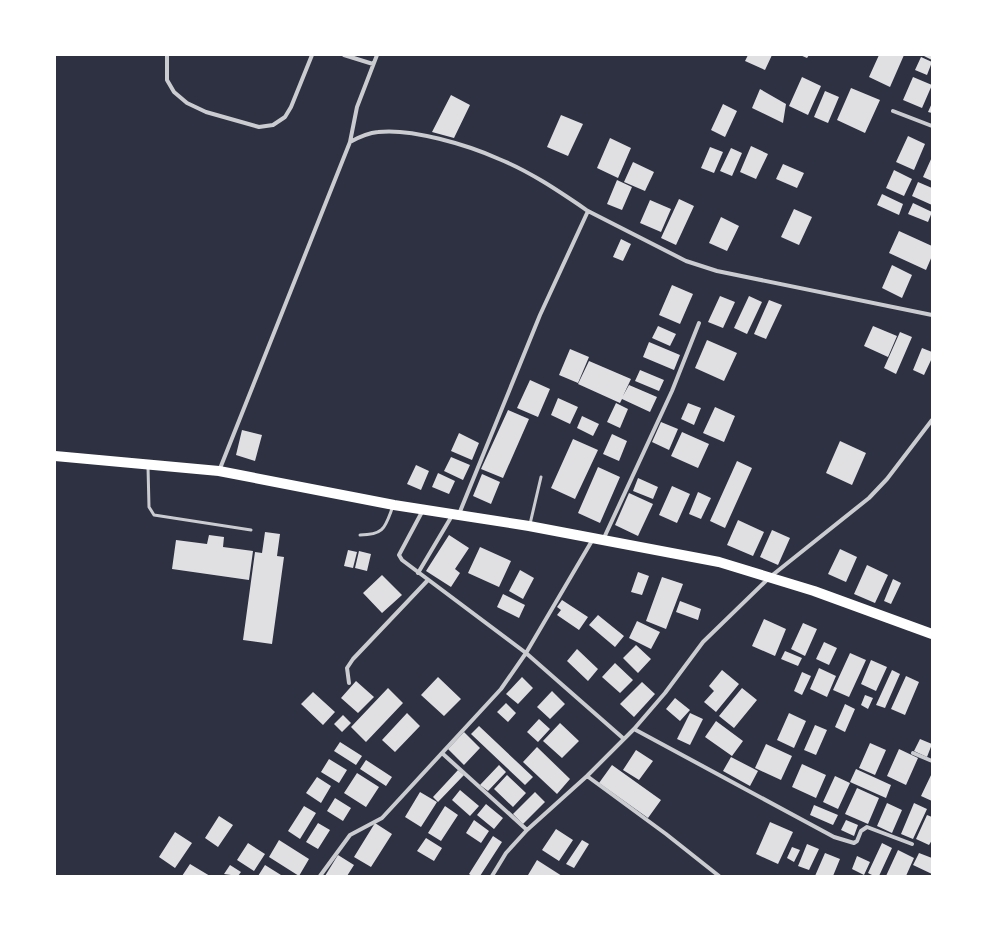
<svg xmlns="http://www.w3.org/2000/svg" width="987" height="931" viewBox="0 0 987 931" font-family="'Source Sans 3',sans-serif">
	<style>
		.building { fill: #e0e0e3 }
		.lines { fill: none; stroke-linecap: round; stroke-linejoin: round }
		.service { stroke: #caccd0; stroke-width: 3 }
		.minor { stroke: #caccd0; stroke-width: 4 }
		.primary { stroke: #fff; stroke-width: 10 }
	</style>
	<rect width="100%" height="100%" fill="#2d3142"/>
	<path class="building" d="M748 55H772L765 70 745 61Z
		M800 55H809L807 58Z
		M879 55H904L890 87 869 77Z
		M922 55H932V60Z
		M921 57 932 62 927 75 915 70Z
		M802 77 821 86 808 115 789 106Z
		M913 77 932 85 922 108 903 100Z
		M851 88 880 100 865 133 837 120Z
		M760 89 786 104 783 123 752 108Z
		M825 91 839 97 828 123 814 117Z
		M451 95 470 105 454 138 432 132Z
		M932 103V113L928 112Z
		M723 104 737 111 725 137 711 130Z
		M561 115 583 124 568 156 547 147Z
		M908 136 925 144 914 170 896 162Z
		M610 138 631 148 618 178 597 168Z
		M751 146 768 154 756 179 740 172Z
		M710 147 723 152 714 173 701 168Z
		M731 148 742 153 732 176 720 171Z
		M932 157V181L923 177Z
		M633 162 654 172 645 191 624 182Z
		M783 164 804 173 797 188 776 179Z
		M894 170 912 179 904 196 886 188Z
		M617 180 632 187 622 210 607 204Z
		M918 182 932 188V205L912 196Z
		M882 194 903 204 899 215 877 205Z
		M679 199 694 206 676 245 661 238Z
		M650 200 671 209 661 232 640 223Z
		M913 203 932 212 928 222 908 214Z
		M794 209 812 217 799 245 781 237Z
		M721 217 739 226 727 251 709 243Z
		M899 231 932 246V256L926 270 889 253Z
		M621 239 631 244 623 261 613 257Z
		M892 265 912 275 902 298 882 288Z
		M672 285 693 294 680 324 659 315Z
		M720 296 735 302 723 328 708 322Z
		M749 296 762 302 747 334 734 328Z
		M769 300 782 305 766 339 754 334Z
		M658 326 676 334 670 346 652 338Z
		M873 326 897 336 888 357 864 346Z
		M900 332 912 337 896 374 884 368Z
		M707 340 737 353 724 381 695 368Z
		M649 342 680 355 674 370 643 357Z
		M922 348 932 352V358L924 375 913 370Z
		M570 349 589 357 578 383 559 375Z
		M589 361 631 379 623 396 629 385 657 397 650 412 622 399 620 403 578 384Z
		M640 370 664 380 659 391 635 381Z
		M530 380 550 389 538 417 517 408Z
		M558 398 578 407 570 424 551 415Z
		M616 403 628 409 620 428 607 422Z
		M688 403 701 408 694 425 681 419Z
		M715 407 735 416 724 442 703 433Z
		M508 410 529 419 503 478 481 469Z
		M582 416 599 424 593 436 577 428Z
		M661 422 678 429 669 450 652 442Z
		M242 430 262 435 255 461 236 455Z
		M682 432 709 444 698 468 671 456Z
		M459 433 479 443 472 460 451 451Z
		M612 434 627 441 619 461 603 454Z
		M573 439 598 450 575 499 551 488Z
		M840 441 866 453 852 485 826 473Z
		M451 457 470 465 463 480 444 471Z
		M737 461 752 468 725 528 710 521Z
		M416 465 429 471 421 490 407 484Z
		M598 467 620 477 600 523 578 513Z
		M438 473 455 481 449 494 432 487Z
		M482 474 500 482 491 504 473 496Z
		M638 478 658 487 653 499 633 491Z
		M672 486 690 494 677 523 659 515Z
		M698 492 711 498 701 519 689 514Z
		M629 493 653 504 638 536 615 525Z
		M738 520 764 532 753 556 727 545Z
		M772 530 790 538 778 565 760 557Z
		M265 532 280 534 277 556 284 557 272 644 243 640 255 552 262 553Z
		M209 535 224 537 223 547 253 551 249 580 172 569 176 540 207 544Z
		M449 535 469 548 455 569 460 573 451 587 426 571Z
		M480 547 511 561 499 587 468 573Z
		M840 549 857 557 846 582 828 574Z
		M348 550 357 552 353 568 344 566Z
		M359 551 371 554 367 571 355 568Z
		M867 565 888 575 875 603 854 594Z
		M520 570 534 578 523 599 509 591Z
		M638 572 649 576 642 595 631 592Z
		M382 575 402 595 382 613 363 593Z
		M662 577 683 584 666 629 646 621Z
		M893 579 901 583 891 604 884 601Z
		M503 594 525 605 519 618 497 607Z
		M562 600 588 617 579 630 557 615 561 610 557 607Z
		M680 601 701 609 698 620 676 612Z
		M598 615 624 636 615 647 589 625Z
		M764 619 786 629 775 656 752 646Z
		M637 621 660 632 651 649 629 638Z
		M803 623 817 629 805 656 791 649Z
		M824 642 837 648 829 665 816 659Z
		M636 645 651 659 638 673 623 658Z
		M577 649 598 669 588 681 567 661Z
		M785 651 802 658 798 666 781 659Z
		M850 653 866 660 849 697 833 690Z
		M871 660 887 667 876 691 861 684Z
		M615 663 633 680 620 693 602 677Z
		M819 668 836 676 827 697 810 689Z
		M722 670 739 684 716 712 704 702 714 691 709 686Z
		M892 670 900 674 885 708 876 705Z
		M802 672 811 676 802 695 794 691Z
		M906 676 919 682 905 715 891 709Z
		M438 677 461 699 444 716 421 695Z
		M522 677 533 688 518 704 506 694Z
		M356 681 374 697 358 713 341 698Z
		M642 682 655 694 634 717 620 704Z
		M388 688 403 703 366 742 351 727Z
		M742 688 757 700 734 728 719 716Z
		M552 691 565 704 550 719 537 707Z
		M313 692 335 712 323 725 301 704Z
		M865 695 873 698 868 709 861 705Z
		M675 698 690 710 680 721 666 709Z
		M506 703 516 713 508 722 497 712Z
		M845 704 855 709 845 732 835 727Z
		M407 713 420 726 395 752 382 740Z
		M690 713 703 719 690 745 677 739Z
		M789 713 806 721 794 748 777 740Z
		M343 715 351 723 342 732 334 724Z
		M539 719 550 729 538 742 527 732Z
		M716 721 743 741 732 756 705 737Z
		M560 723 579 741 562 758 543 741Z
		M815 725 827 730 816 755 804 750Z
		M479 726 533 777 525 785 471 734Z
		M464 732 480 748 464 765 448 749Z
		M920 739 932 744 927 757 914 751Z
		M340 742 362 756 356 765 334 751Z
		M870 743 886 750 875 775 859 768Z
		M766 744 792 756 781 780 755 768Z
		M537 747 570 779 557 794 523 762Z
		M899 749 918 758 906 785 887 776Z
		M636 750 653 761 639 780 623 770Z
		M731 757 758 771 750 786 723 771Z
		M329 759 347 770 339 783 321 772Z
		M366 760 392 777 386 786 360 769Z
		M802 764 826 775 816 798 792 787Z
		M499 765 506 772 488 791 480 785Z
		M612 765 661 800 648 818 599 783Z
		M856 769 891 785 886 798 850 782Z
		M458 770 464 775 438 802 433 797Z
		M357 773 379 787 366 807 344 793Z
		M932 773V801L921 796Z
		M507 775 526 793 513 807 494 789Z
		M835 776 850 783 838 809 823 802Z
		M317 777 331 786 321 803 306 793Z
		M857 788 879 798 868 824 845 814Z
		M460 790 479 806 470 816 452 800Z
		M420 792 437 802 421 827 405 817Z
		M535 792 545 802 523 824 513 814Z
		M335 798 351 808 343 821 327 811Z
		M887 803 902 810 892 833 877 826Z
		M914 803 927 809 913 839 901 834Z
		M486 804 503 818 494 829 477 815Z
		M814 805 838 815 833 825 810 815Z
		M304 806 316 813 300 839 288 831Z
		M445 806 458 815 441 841 428 833Z
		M927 815 932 817V840L929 845 916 839Z
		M219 816 233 825 218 847 205 838Z
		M474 820 489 831 481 843 466 833Z
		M846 820 858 825 854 836 841 830Z
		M770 822 793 832 778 864 756 854Z
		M318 823 330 830 318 849 306 842Z
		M375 823 392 834 371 867 354 857Z
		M556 829 573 840 559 861 542 850Z
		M175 832 192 843 175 868 159 857Z
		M493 836 502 842 480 876H472L469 874Z
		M426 838 442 848 434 861 417 851Z
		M279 840 309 859 299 876 269 857Z
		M582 840 589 844 574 868 566 864Z
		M248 843 265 854 254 871 237 860Z
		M882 843 892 848 879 876H874L868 873Z
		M807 844 819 849 809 870 798 866Z
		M792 847 800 850 794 862 787 858Z
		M898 850 914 858 906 876H886Z
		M825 853 840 859 833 876H815Z
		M919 853 932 858V874L913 865Z
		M338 855 354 865 347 876H325Z
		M857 856 870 862 864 875 852 869Z
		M537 860 562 876H530L528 875Z
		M190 864 210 876H182Z
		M230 865 241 872 238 876 224 874Z
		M265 865 281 875 280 876H258Z"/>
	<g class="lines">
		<path class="service" d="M148 467 149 507 154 515 251 530
			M530 524 541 477
			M360 535C385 535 385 527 393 506"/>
		<path class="minor" d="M167 55V80L174 92 187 103 206 112 259 127 273 125 285 117 291 107 312 55
			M344 55 373 64
			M893 111 932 126
			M350 142C359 137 367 133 378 132 411 128 468 145 499 159 531 172 560 192 588 211
			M219 471 350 142 357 107 377 55
			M423 510 399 555 402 560 526 653 624 739
			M459 514 540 315 588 211 686 261 717 271 932 315
			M603 540 672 391 699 323
			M418 573 453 514
			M349 683 347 668 353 659 428 580
			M634 729 834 837 854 843 857 841 861 831 867 827 912 844
			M913 753 932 761
			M443 754 527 830
			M587 776 666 834 719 876
			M320 876 350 835 382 818 501 689 526 653 593 539
			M492 876 506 853 527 830 587 776 634 729 665 693 703 642 770 577 869 498 887 479 932 420"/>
		<path class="primary" d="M55 456 219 471 394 505 529 526 719 562 814 591 932 634"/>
	</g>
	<rect width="987" height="931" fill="none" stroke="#ffffff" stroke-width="112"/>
</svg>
